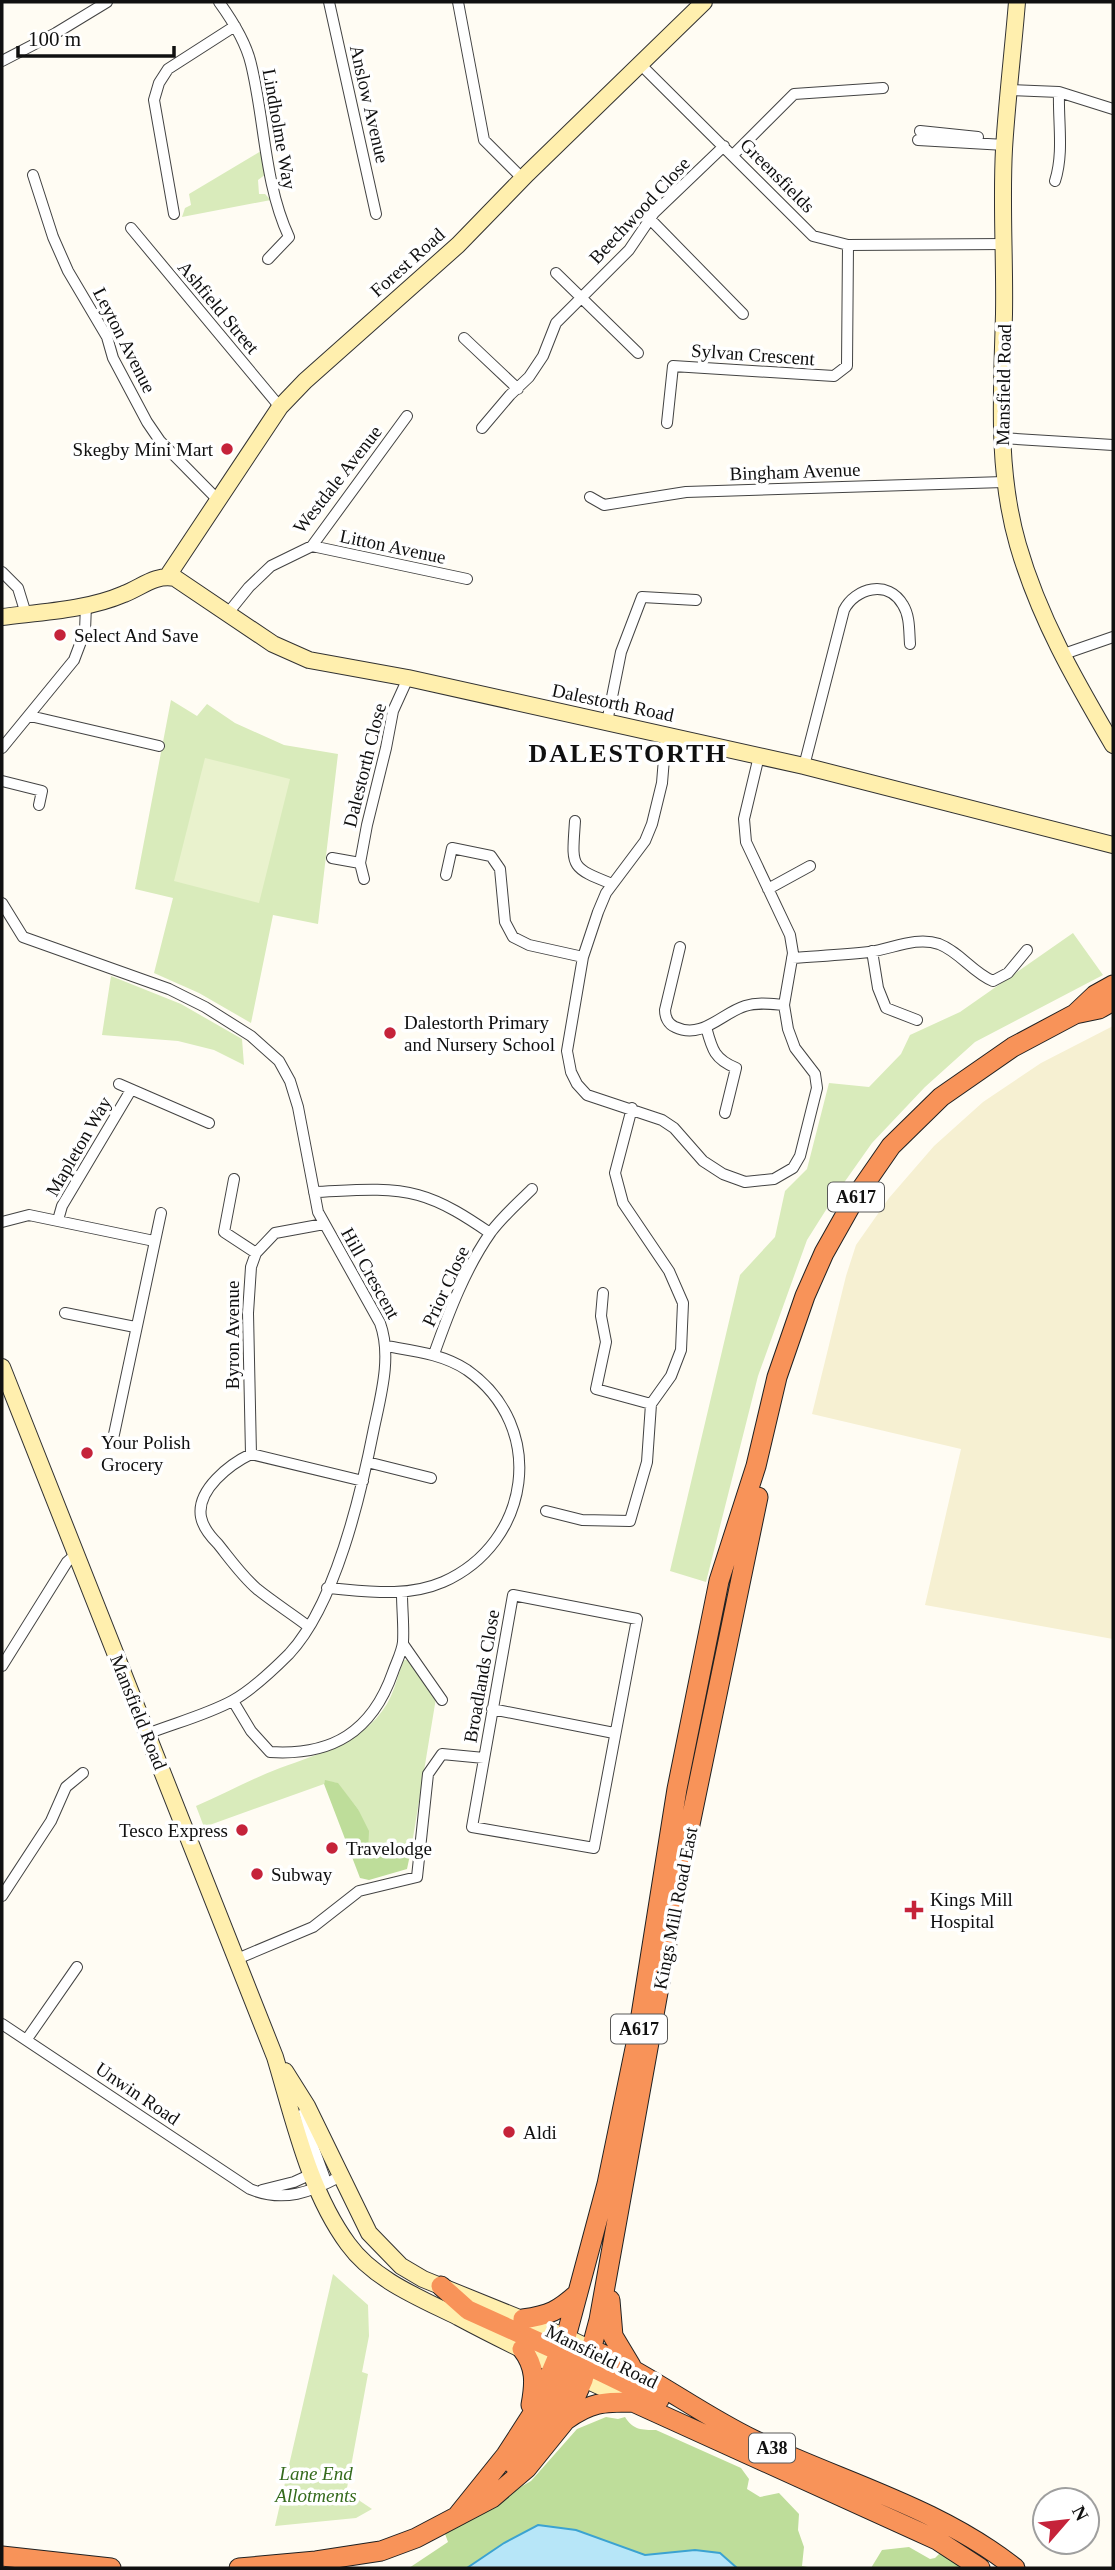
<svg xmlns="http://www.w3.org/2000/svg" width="1115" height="2570" viewBox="0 0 1115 2570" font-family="'Times New Roman',serif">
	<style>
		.farmland { fill: #f6f0d2 }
		.green { fill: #d9ebbb }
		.forest { fill: #bedd9a }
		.pitch { fill: #e9f2cd }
		.water { fill: #b7e6f8; stroke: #3ba3d1; stroke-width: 2 }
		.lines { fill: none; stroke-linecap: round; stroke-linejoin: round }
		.street-casing { stroke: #434343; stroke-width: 12 }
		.secondary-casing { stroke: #323232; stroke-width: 18 }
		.highway-casing { stroke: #212121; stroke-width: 21 }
		.street { stroke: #fff; stroke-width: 10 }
		.secondary { stroke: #ffefae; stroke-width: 16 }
		.highway { stroke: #f89359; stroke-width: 19 }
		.poi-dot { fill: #c5233a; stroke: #fff; stroke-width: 2.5 }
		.labels { text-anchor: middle; stroke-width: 7; stroke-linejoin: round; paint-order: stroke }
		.shield { fill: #fff; stroke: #585858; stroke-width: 2 }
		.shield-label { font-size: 18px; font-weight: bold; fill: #101010 }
		.street-label { font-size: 19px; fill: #101010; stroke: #fff }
		.poi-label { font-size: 19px; fill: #101010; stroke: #fff; text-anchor: start }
		.park-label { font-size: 19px; font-style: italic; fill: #356b1d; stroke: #fff }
		.district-label { font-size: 26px; font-weight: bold; letter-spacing: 2px; fill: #101010; stroke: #fff }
	</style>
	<rect width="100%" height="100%" fill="#fffcf3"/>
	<path class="farmland" d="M1113 1026V1639L925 1605 961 1449 812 1414 846 1276 856 1245 889 1198 934 1146 983 1102 1041 1063Z"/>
	<path class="green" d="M261 151 266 174 258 180 259 194H265L271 200 182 217 185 208 191 205 189 194Z
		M171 700 197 716 207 704 235 723 284 745 338 754 318 924 273 915 251 1023 199 993 154 973 173 898 135 889Z
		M1073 933 1103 975 975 1042 925 1087 872 1143 836 1194 807 1240 758 1376 706 1582 670 1571 740 1275 775 1237 785 1191 807 1169 829 1083 869 1087 901 1054 910 1035 960 1012Z
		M111 976 181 1004 242 1039 244 1065 214 1050 178 1041 102 1035Z
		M403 1660H409L436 1698 411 1850H397L393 1854 368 1853 358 1809 337 1783 325 1781 324 1784 204 1827 196 1806C224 1794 251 1779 280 1768 321 1753 371 1740 391 1696 396 1685 399 1672 403 1660Z
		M333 2274 368 2305 369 2336 362 2372 368 2374 347 2488 360 2501 372 2509 356 2518 275 2526Z"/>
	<path class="forest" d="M325 1780 338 1783 358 1809 369 1831 368 1853C384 1854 396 1851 411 1850L407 1869 369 1880 360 1878 324 1784Z
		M606 2417 618 2419 625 2417C633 2430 642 2430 656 2430L741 2468 749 2479 747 2489 760 2497 779 2493 799 2514 798 2530 804 2547 802 2566 814 2568H737L720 2553 695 2550 645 2555 576 2530 538 2525 504 2543 467 2568H409L448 2542 444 2531 531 2481 577 2429Z
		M909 2547 930 2559 935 2558 941 2552 969 2568H871L882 2550Z"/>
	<path class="pitch" d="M205 758 290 779 259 903 174 881Z"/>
	<path class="water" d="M538 2525 576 2530 645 2555 695 2550 720 2553 737 2568H467L504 2543Z"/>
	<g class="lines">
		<g class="street-casing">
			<path id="street" d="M219 2C232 20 246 42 251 64 265 121 264 183 289 237L268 259
				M329 2 376 214
				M458 2 484 140 522 178
				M2 61 56 33 107 2
				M639 63 813 236 848 245 1005 244
				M1010 90 1059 92 1113 109
				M920 131 978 137
				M918 140 1005 145
				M733 155 794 94 883 88
				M33 175 53 237 68 271 107 337 113 358 147 422 160 441 218 500
				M1055 181C1064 153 1058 122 1059 92
				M174 214 154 100 159 83 168 69 235 26
				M650 219 743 314
				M131 228 280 407
				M556 273 638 353
				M464 338 518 389
				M667 423 673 366 834 376 847 366 848 245
				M482 428 510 395 529 377 543 356 556 323 629 250 654 213 724 146
				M1001 438 1113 445
				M590 497 604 505 686 492 1004 482
				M312 546 467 579
				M2 572 18 588 26 614
				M228 613 249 587 271 566 312 546 407 416
				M1061 655 1113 637
				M30 716 159 746
				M607 722 621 652 642 597 696 600
				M666 734 662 783 652 824 645 841 606 893 598 912 583 957 567 1051 571 1072 577 1084 587 1095 662 1120 674 1128 703 1161 723 1174 745 1182 774 1179 793 1168 800 1156 817 1088 815 1074 795 1048 788 1029 784 1005 793 953 790 935 746 842 744 819 759 756
				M2 748 74 660 85 631 86 605
				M804 766 844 610C855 588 888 579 903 605 910 616 909 631 910 644
				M2 781 42 791 39 805
				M575 821C572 867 569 867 612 884
				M332 858 360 863
				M446 875 452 848 491 856 500 869 505 922 513 937 529 945 583 957
				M364 879 360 863 367 825 386 748 393 711 408 678
				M768 889 810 866
				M2 903 23 937 169 989 205 1007 251 1036 279 1061 290 1081 298 1107 318 1212 380 1323C392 1356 381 1395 374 1428 361 1494 336 1604 289 1654 273 1670 252 1690 232 1701 206 1715 175 1723 147 1734
				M680 947 665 1010C665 1017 668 1024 675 1027 702 1040 722 1013 745 1006 758 1002 771 1004 784 1005
				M872 951 878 988 886 1008 917 1020
				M792 958C817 956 843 955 869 952 892 949 916 936 939 944 960 952 973 973 993 981L1008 973 1027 950
				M706 1027C712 1049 714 1059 736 1068L725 1113
				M119 1084 209 1123
				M234 1179 224 1232 256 1253
				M314 1192C347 1191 385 1186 418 1195 444 1202 468 1218 490 1233
				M58 1220 62 1206 131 1090
				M2 1222 29 1215 154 1241
				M603 1293 601 1316 606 1342 596 1389 651 1404
				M65 1313 135 1327
				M434 1354C449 1312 465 1269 491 1232 503 1216 518 1203 532 1189
				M113 1439 161 1213
				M251 1454 248 1313 251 1267 256 1253 275 1233 324 1224
				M367 1462 431 1478
				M546 1511 582 1520 630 1521 647 1462 651 1404 671 1376 681 1350 683 1303 669 1271 623 1203 615 1173 632 1108
				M327 1588C366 1591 406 1598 443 1582 531 1543 548 1427 467 1370 443 1354 414 1351 386 1346
				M513 1595 637 1619 594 1848 472 1827Z
				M309 1627C292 1614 273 1602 257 1589 242 1576 230 1559 218 1544 211 1537 203 1528 201 1517 196 1490 230 1464 251 1454L363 1481
				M403 1644 442 1700
				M2 1666 67 1562 75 1555
				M233 1701 251 1731 270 1752C332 1756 372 1732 393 1672 396 1663 402 1652 403 1642 404 1626 402 1609 402 1594
				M492 1709 614 1733
				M2 1896 51 1821 66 1787 83 1773
				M237 1959 313 1927 359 1891 417 1877 428 1774 442 1754 484 1758
				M2 2024 250 2189C284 2203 311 2192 341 2176
				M27 2039 77 1967
				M304 2112 313 2146 324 2176 318 2188
				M262 2190 294 2182 316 2172"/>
		</g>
		<g class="secondary-casing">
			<path id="secondary" d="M1017 2C1013 51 1007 100 1004 149 1001 203 1005 260 1004 314 1002 391 996 469 1018 545 1039 618 1075 680 1113 745
				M167 577 280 407 305 381 458 245 527 174 704 2
				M2 617C42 612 87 610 124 594 142 587 155 574 175 578L273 644 309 660 408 678 804 766 1113 845
				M2 1367 275 2057C294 2120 309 2191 348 2244 374 2280 420 2298 458 2317 514 2347 572 2374 630 2400
				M285 2071 307 2106 369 2233 401 2266 423 2279 566 2337 591 2349"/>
		</g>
		<g class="highway-casing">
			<path id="highway" d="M1076 1013 1095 995 1113 985
				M441 2286 468 2310 561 2352 569 2359
				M610 2300 613 2336 631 2366
				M523 2319C550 2315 558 2311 578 2293
				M522 2349C536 2367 535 2383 531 2405
				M591 2349C649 2374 698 2413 754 2440 842 2482 938 2507 1015 2568
				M578 2356 587 2365 659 2400
				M566 2420C591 2402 603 2402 633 2402L937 2540 980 2568
				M513 2464 542 2427 574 2366 590 2351
				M457 2516 506 2455 535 2410 566 2337 607 2184 638 2034 677 1789 719 1581 756 1466 777 1377 805 1296 824 1253 855 1198 891 1146 941 1097 1013 1047 1075 1014 1099 1009 1113 1001
				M2 2556 111 2568
				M239 2568 316 2561 381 2551 416 2538 492 2498 527 2468 565 2421 583 2380 599 2320 677 1887 758 1497"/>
		</g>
		<use href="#street" class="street"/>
		<use href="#secondary" class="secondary"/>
		<use href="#highway" class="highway"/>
	</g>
	<g class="poi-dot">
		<circle cx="227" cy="449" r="7"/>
		<circle cx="60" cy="635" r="7"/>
		<circle cx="390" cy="1033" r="7"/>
		<circle cx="87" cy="1453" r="7"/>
		<circle cx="242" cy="1830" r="7"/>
		<circle cx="332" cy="1848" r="7"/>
		<circle cx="257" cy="1874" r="7"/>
		<path d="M910.5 1899.5h7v7h7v7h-7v7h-7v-7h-7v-7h7z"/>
		<circle cx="509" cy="2132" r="7"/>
	</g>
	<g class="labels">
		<g class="shield">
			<rect x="828" y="1182.5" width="56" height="29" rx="5"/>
			<rect x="611" y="2014.5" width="56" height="29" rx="5"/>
			<rect x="749" y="2433.5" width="46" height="29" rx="5"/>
		</g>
		<g class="shield-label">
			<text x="856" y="1203">A617</text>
			<text x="639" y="2035">A617</text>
			<text x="772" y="2454">A38</text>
		</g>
		<g class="street-label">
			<text transform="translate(370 104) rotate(77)" y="7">Anslow Avenue</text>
			<text transform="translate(280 129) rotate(80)" y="7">Lindholme Way</text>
			<text transform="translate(778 175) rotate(45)" y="7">Greensfields</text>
			<text transform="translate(639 210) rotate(-47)" y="7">Beechwood Close</text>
			<text transform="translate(407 262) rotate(-42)" y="7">Forest Road</text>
			<text transform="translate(219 307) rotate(50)" y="7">Ashfield Street</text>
			<text transform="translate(125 340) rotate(63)" y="7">Leyton Avenue</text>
			<text transform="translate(753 354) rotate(4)" y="7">Sylvan Crescent</text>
			<text transform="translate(1003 385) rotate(-89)" y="7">Mansfield Road</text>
			<text transform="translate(795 471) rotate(-2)" y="7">Bingham Avenue</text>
			<text transform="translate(337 479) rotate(-52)" y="7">Westdale Avenue</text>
			<text transform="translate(393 546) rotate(12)" y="7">Litton Avenue</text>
			<text transform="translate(613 702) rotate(12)" y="7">Dalestorth Road</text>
			<text transform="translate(364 765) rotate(-76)" y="7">Dalestorth Close</text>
			<text transform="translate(78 1146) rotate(-60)" y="7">Mapleton Way</text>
			<text transform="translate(371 1273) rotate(61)" y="7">Hill Crescent</text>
			<text transform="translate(445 1286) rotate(-65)" y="7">Prior Close</text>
			<text transform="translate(232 1335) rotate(-90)" y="7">Byron Avenue</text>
			<text transform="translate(481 1676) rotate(-80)" y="7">Broadlands Close</text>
			<text transform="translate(139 1712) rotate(68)" y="7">Mansfield Road</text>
			<text transform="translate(675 1908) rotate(-79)" y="7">Kings Mill Road East</text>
			<text transform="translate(138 2093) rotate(34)" y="7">Unwin Road</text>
			<text transform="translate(602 2356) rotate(26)" y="7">Mansfield Road</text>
		</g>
		<g class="poi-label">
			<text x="213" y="456" text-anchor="end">Skegby Mini Mart</text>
			<text x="74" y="642">Select And Save</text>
			<text x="404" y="1029">Dalestorth Primary<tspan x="404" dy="22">and Nursery School</tspan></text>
			<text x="101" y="1449">Your Polish<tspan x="101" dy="22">Grocery</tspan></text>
			<text x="228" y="1837" text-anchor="end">Tesco Express</text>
			<text x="346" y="1855">Travelodge</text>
			<text x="271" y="1881">Subway</text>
			<text x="930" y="1906">Kings Mill<tspan x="930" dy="22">Hospital</tspan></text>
			<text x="523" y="2139">Aldi</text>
		</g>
		<g class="park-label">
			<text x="316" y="2480">Lane End<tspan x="316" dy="22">Allotments</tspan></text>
		</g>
		<g class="district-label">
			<text x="628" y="762">DALESTORTH</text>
		</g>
	</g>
	<rect width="1115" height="2570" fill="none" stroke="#101010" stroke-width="7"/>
	<g transform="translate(1066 2521) rotate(62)"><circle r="33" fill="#ffffff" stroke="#9f9f9f" stroke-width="2"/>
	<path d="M0-5L12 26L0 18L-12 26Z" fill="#c5233a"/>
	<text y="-10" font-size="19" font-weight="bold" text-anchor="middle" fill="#101010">N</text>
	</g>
	<path d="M18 46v10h156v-10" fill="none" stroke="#101010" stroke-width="3.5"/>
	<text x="28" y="46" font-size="21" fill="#101010" stroke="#ffffff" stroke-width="5" paint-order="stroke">100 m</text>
</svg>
